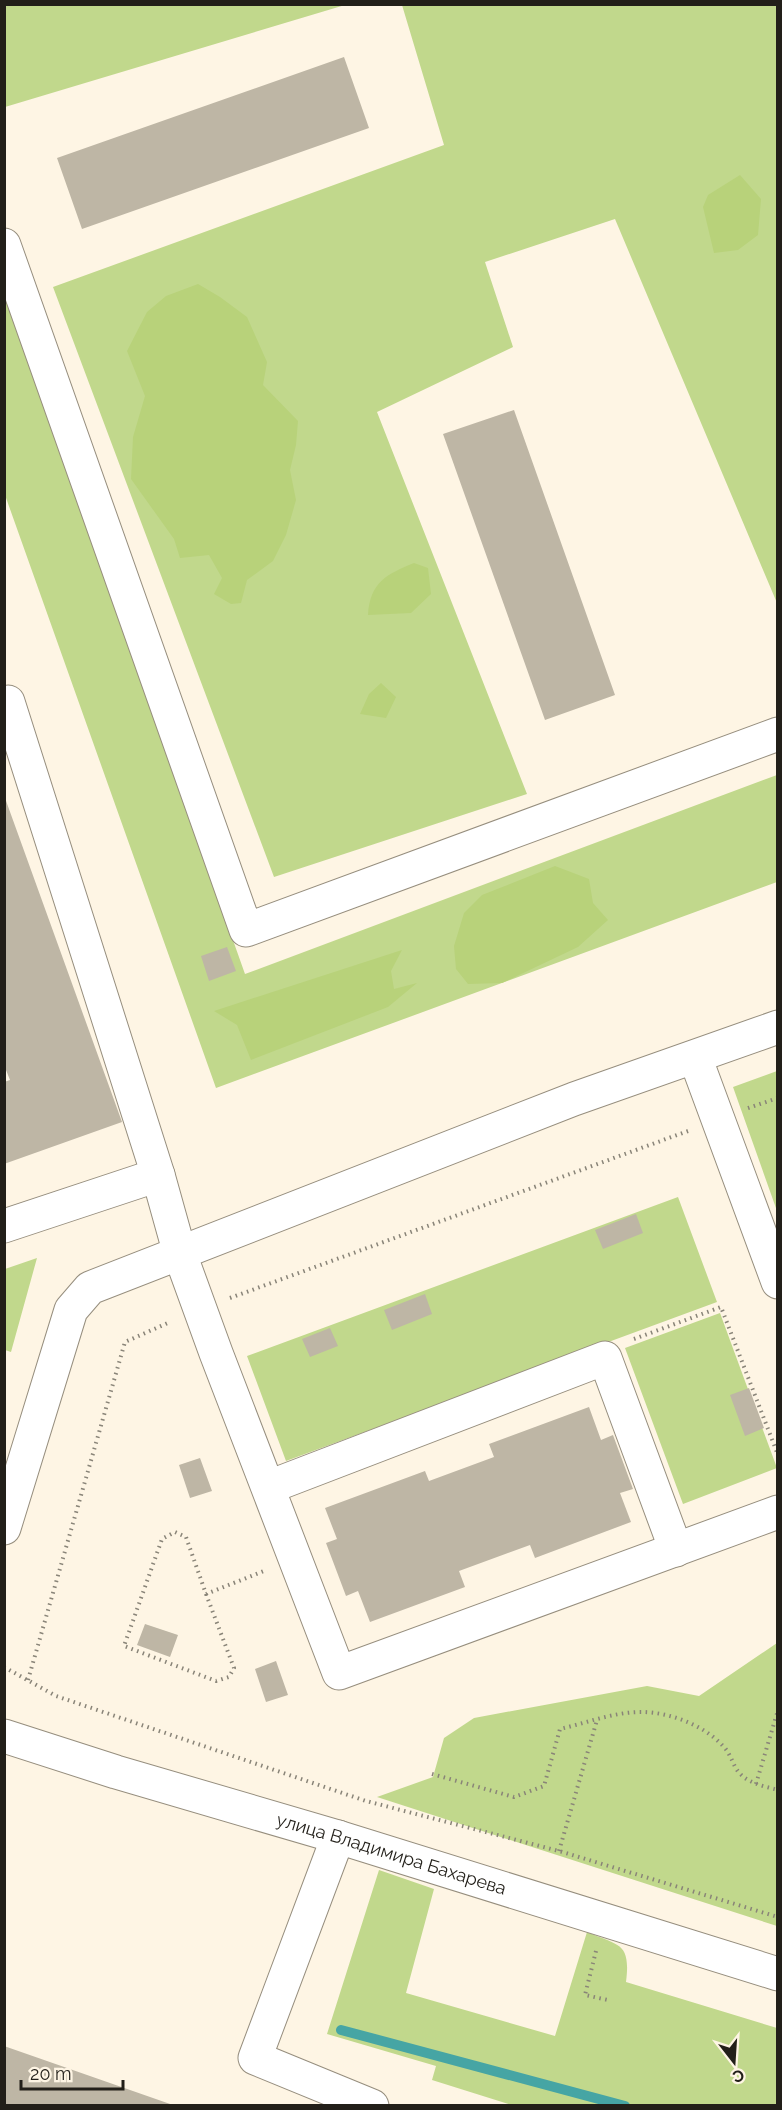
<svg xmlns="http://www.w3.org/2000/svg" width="782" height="2110" viewBox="0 0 782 2110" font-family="Raleway,sans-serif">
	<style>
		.green { fill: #c1d88c }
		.forest { fill: #b8d27a }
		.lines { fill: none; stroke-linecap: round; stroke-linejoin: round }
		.stream { stroke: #46a5a4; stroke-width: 10 }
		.building { fill: #beb6a5 }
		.minor-casing { stroke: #968e7e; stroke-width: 35 }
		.path { stroke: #898478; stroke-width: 4; stroke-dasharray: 1.5 4.5; stroke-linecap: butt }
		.minor { stroke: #fff; stroke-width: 33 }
		.labels { text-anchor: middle; stroke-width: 5; stroke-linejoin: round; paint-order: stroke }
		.street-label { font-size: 18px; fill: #221f19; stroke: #fef5e4 }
	</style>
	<rect width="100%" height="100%" fill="#fef5e4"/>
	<path class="green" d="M5 4H345V5L5 107Z
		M402 5H777V603L615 219 485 262 513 347 377 412 527 794 274 877 53 287 444 145Z
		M4 295 245 974 777 775V882L216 1088 5 495Z
		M777 1071H778L777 1211 733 1087Z
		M678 1197 717 1302 286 1461 247 1356Z
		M37 1258 11 1352 5 1350V1269Z
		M720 1313 777 1468 683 1504 625 1348Z
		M777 1643V1926L377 1797 433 1777 444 1738 474 1718 647 1686 699 1696Z
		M379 1870 434 1889 406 1993 555 2036 587 1932C619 1946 631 1942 626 1982L777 2028V2105H512L432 2080 436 2066 327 2034Z"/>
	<path class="forest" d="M740 175 761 199 758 235 738 250 714 253 703 207 708 195Z
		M198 284 220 297 247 317 267 362 263 385 298 421 296 445 290 470 296 500 286 535 273 561 247 580 241 603 231 604 214 594 222 578 209 555 180 558 174 539 131 479 133 437 145 396 127 351 147 312 166 296Z
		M414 563 428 568 431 594 411 613 368 615C370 582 387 574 414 563Z
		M381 683 396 697 386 718 360 714 369 694Z
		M555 866 589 879 593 903 608 920 578 947 502 983 468 984 456 969 454 946 464 913 482 895Z
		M402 950 391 971 394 989 417 983 388 1007 251 1060 237 1025 214 1011Z"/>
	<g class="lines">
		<path class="stream" d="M341 2030 625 2106"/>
	</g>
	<path class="building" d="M344 57 369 128 82 229 57 158Z
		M514 410 615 695 545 720 443 434Z
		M5 798 122 1122 4 1164V1082L10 1080 4 1065Z
		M227 947 236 971 209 981 201 956Z
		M636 1214 643 1233 603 1249 595 1230Z
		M425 1294 432 1314 392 1330 384 1310Z
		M330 1328 338 1346 310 1357 302 1339Z
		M749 1388 764 1428 745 1436 730 1395Z
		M589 1407 601 1440 613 1435 633 1489 620 1493 631 1522 535 1558 530 1545 459 1571 465 1587 370 1622 358 1591 346 1596 326 1543 337 1539 325 1508 425 1471 429 1481 494 1457 489 1444Z
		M200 1458 212 1491 190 1498 179 1465Z
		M145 1624 178 1635 170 1657 137 1645Z
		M276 1661 288 1695 266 1702 255 1669Z
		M4 2046 173 2105V2106H4Z"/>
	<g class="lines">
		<g class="minor-casing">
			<g id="minor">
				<path d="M4 245 246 930 778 734"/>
				<path d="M4 703 8 702 158 1175 180 1254 216 1353 339 1673 778 1512"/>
				<path d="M695 1057 778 1282"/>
				<path d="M4 1226 158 1175"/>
				<path d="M269 1487 605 1358 676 1550"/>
				<path d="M4 1528 71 1310 90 1288 574 1099 778 1027"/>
				<path id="s1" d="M4 1736 116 1772 338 1837 778 1974"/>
				<path d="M338 1837 255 2058 372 2106"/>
			</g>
		</g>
		<path class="path" d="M748 1108 778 1098
			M230 1298 688 1131
			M634 1339 721 1307 778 1455
			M206 1594 234 1668 229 1677 216 1681 124 1646 162 1539 175 1532 186 1537 206 1594 264 1571
			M4 1667 56 1696 366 1801 559 1851 778 1917
			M28 1680 125 1342 170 1322
			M432 1774 514 1797 544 1786 560 1729C586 1723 614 1712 641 1712 669 1712 704 1725 723 1746 730 1753 732 1762 737 1770 746 1783 763 1786 778 1790
			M756 1784 778 1710
			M559 1851 597 1720
			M596 1951 585 1995 608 2000"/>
		<use href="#minor" class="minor"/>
	</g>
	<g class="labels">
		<g class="street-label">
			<text dy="6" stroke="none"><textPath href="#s1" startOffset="405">улица Владимира Бахарева</textPath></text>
		</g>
	</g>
	<rect width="782" height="2110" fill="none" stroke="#221f19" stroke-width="12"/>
	<g transform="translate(734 2062) rotate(163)" stroke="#fef5e4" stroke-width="4.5" paint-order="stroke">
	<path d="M0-4.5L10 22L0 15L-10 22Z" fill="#221f19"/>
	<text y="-9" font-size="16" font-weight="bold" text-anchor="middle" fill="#221f19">С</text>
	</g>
	<path d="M21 2080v9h102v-9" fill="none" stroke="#221f19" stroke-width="3"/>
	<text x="30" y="2080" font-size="18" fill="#221f19" stroke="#fef5e4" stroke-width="4.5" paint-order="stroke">20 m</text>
</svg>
